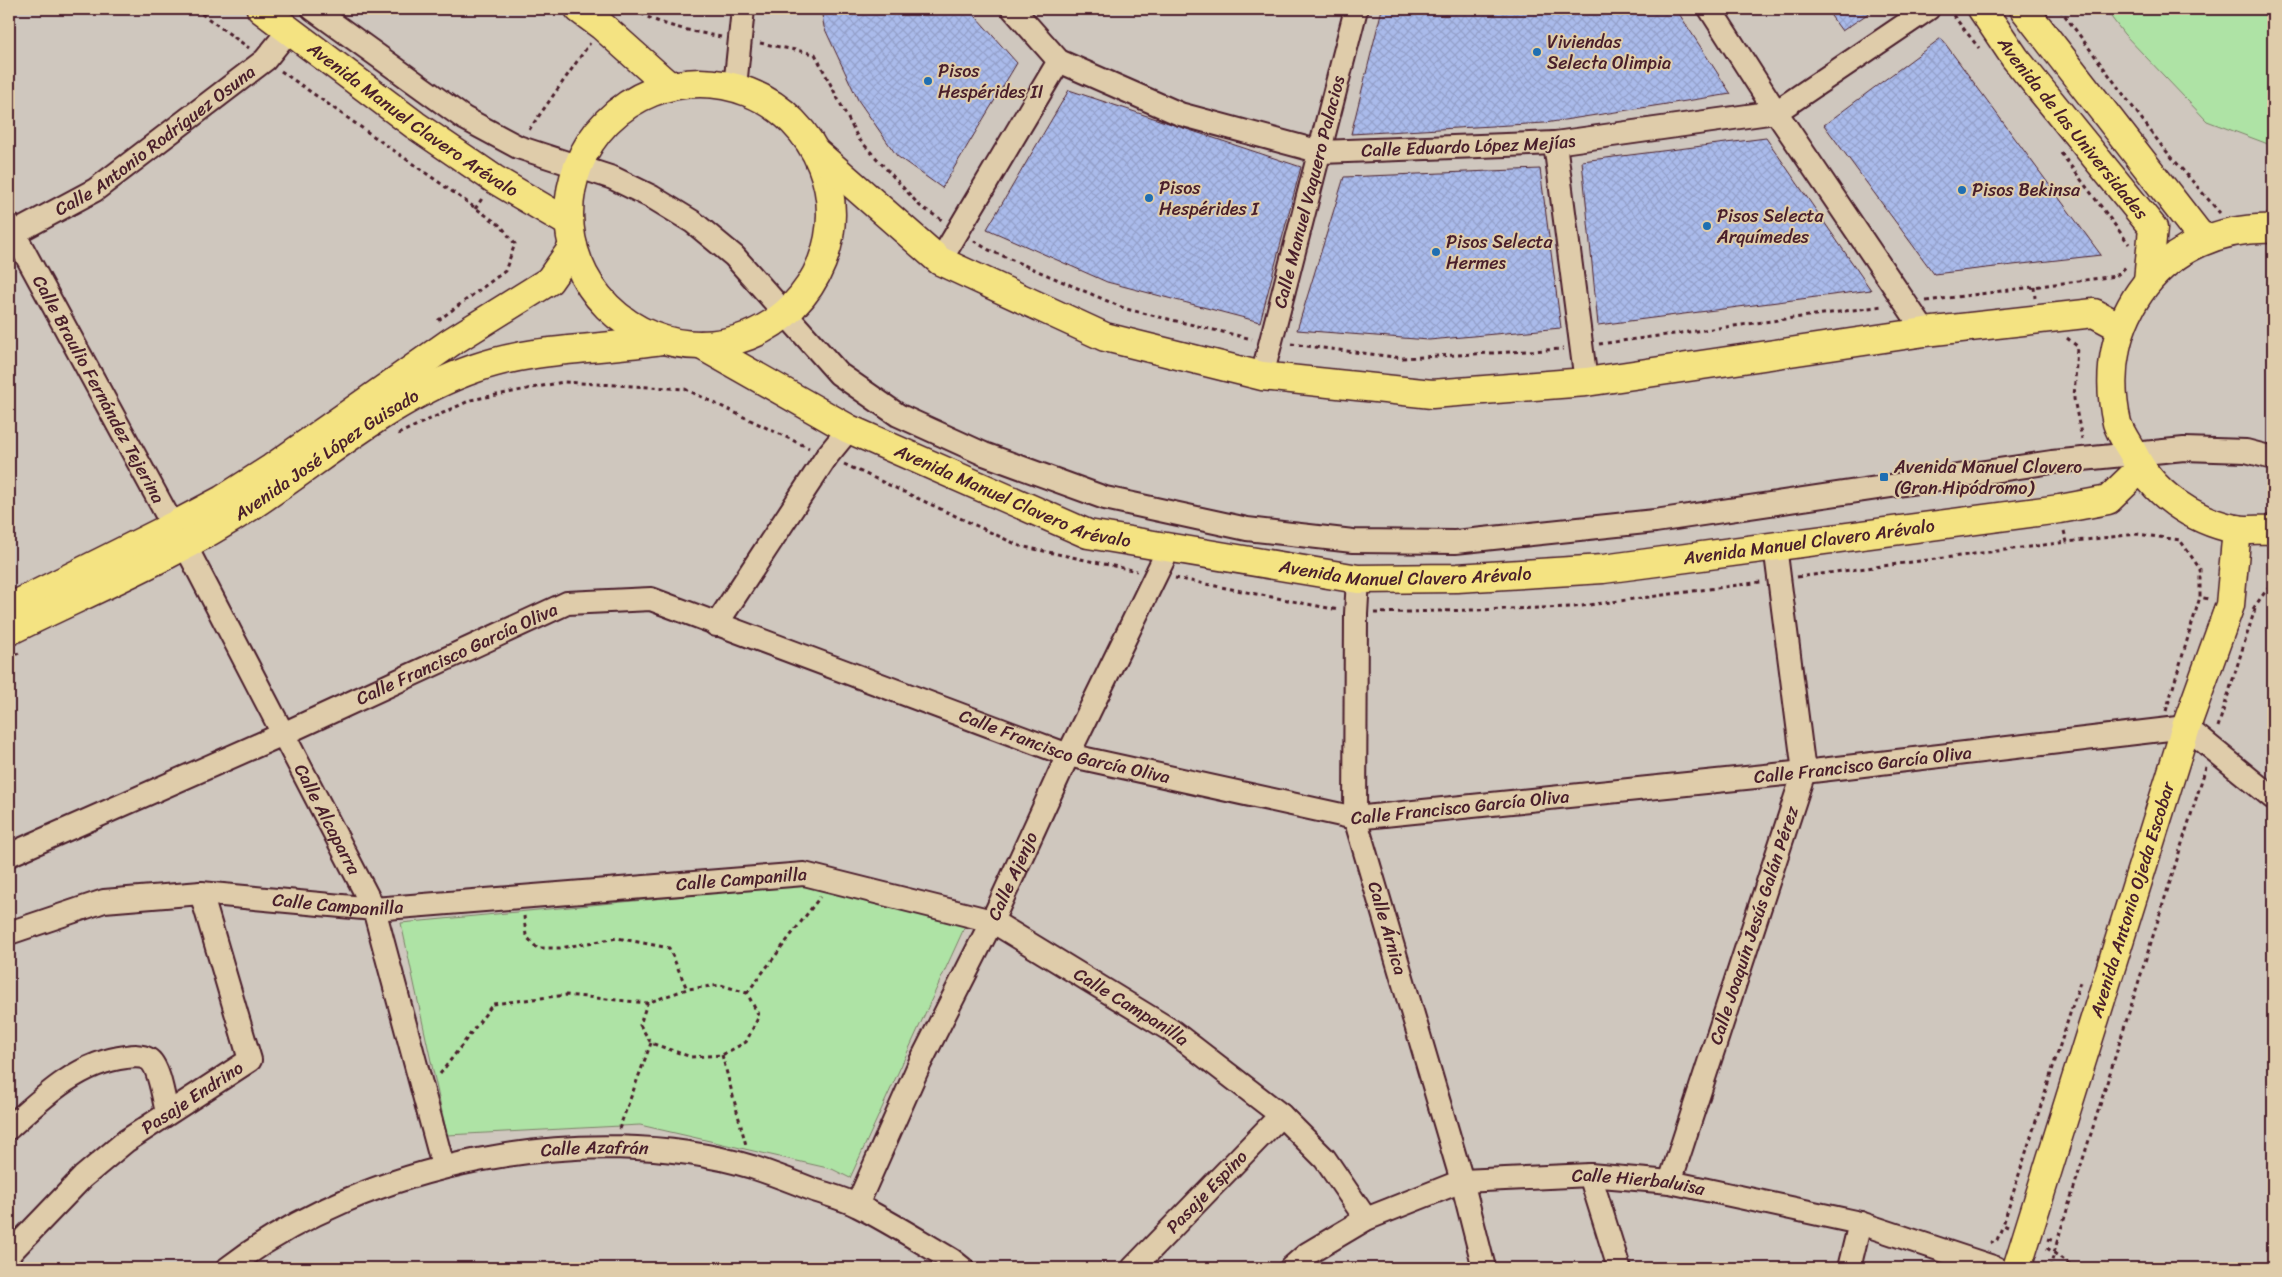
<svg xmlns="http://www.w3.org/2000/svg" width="2282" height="1277" viewBox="0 0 2282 1277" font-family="Sriracha,sans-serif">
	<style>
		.green { fill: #aee3a5; stroke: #7c8168 }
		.building { fill: url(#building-cross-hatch); stroke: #4a1f2b }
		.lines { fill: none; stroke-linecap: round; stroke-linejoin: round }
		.minor-casing { stroke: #4a1f2b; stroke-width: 26 }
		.major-casing { stroke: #4a1f2b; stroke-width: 31 }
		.path { stroke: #4a1f2b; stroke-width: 3; stroke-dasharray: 4 4; stroke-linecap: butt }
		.minor { stroke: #dfccaa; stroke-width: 22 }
		.major { stroke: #f4e382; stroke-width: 28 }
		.poi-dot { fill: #1f6fb2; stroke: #dfccaa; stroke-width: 2 }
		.labels { text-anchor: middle; stroke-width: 4; stroke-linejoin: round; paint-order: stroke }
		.poi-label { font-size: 18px; fill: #4a1f2b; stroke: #dfccaa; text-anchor: start }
		.street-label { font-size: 18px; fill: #4a1f2b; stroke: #dfccaa }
	</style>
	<defs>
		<pattern id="building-cross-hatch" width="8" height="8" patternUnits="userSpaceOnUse" patternTransform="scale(1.25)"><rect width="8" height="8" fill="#aabbeb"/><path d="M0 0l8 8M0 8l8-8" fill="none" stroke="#94a0ca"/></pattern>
	</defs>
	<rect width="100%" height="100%" fill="#cfc7be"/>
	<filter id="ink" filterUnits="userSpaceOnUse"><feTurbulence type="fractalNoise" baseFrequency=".02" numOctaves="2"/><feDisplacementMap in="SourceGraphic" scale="10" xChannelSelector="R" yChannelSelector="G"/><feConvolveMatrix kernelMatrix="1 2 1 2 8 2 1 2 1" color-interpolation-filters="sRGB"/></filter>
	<g filter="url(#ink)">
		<path class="green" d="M2105 9H2273V135L2268 144 2207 121 2124 34Z
			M802 885 966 924 850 1178 832 1169 640 1125 447 1135 401 923Z"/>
		<path class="building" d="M821 9H969L1017 63 942 188 897 156 858 100 824 27Z
			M1382 9H1676L1731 94 1545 123 1351 134Z
			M1826 9H1875L1842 31Z
			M1941 38 2101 255 1934 274 1824 125Z
			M1069 90 1301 167 1260 322 1107 282 987 229Z
			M1766 138 1871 290 1598 325 1582 161Z
			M1540 169 1561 328 1429 340 1297 330 1344 177Z"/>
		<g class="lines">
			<g class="minor-casing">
				<g id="minor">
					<path d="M313 9 464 118 518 147 613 178 652 197 693 222 734 256 839 374 898 415 984 454 1105 498 1247 529 1353 541 1455 542 1655 521 2052 462 2184 449 2246 451 2273 458"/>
					<path id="s1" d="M1013 9 1059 61 1180 114 1321 152 1555 143 1776 112 1928 9"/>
					<path d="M1710 9 1776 112 1925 332"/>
					<path d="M735 87 743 9"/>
					<path d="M1555 143 1586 382"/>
					<path id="s2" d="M9 224 173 526"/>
					<path id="s3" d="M9 236 95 190 265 60 290 29"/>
					<path d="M940 261 1059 61"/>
					<path id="s4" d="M1262 376 1356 9"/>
					<path id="s5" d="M185 545 374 909 443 1166"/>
					<path id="s6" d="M1358 579 1356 614 1355 818 1462 1181 1484 1268"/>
					<path d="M716 625 827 456 849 429"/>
					<path id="s7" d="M9 855 283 734 567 603 651 599 1068 755 1355 818 1804 772 2186 727 2273 798"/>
					<path id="s8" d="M9 933 104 901 201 893 374 909 804 874 992 921 1172 1031 1281 1115 1325 1159 1366 1219"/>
					<path d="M9 1128C42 1098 79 1062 126 1057 133 1056 141 1055 148 1059 159 1065 164 1100 167 1113"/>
					<path d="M1590 1175 1619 1268"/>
					<path id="s9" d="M1670 1182 1804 772 1775 546"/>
					<path id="s10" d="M857 1205 920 1063 992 921 1068 755 1169 548"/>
					<path id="s11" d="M9 1254 83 1177 126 1141 250 1060 201 893"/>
					<path id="s12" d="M228 1268C365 1163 586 1118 752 1167 773 1174 794 1182 814 1190 829 1195 845 1199 858 1206 890 1222 921 1242 952 1260L962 1268"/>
					<path id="s13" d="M1133 1268 1281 1115"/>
					<path id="s14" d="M1291 1268 1307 1254 1366 1219 1462 1181 1590 1175 1670 1182 1860 1223 1996 1268"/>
					<path d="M1849 1268 1860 1223"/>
				</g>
			</g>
			<g class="major-casing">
				<g id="major">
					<path id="s15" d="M261 9 415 125 494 179 569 223"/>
					<path d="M579 9 602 26 669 86"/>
					<path id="s16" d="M1982 9 2015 58 2153 228 2148 281"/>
					<path d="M2024 9 2198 233 2206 239"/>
					<circle cx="700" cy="214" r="131"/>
					<path d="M817 153 940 261 1105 337 1262 376 1432 394 1586 382 1925 332 2094 313 2120 327"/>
					<path d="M2273 229C2164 225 2093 318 2117 423 2120 433 2128 444 2133 453 2152 493 2192 520 2235 529 2247 531 2261 529 2273 530"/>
					<path id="s17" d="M701 345 849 429 1088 534 1358 579 1457 578 1603 569 2060 509 2108 500 2140 469"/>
					<path d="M9 608 173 526 222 500 272 468 451 342 549 281 573 247"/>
					<path id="s18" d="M9 631C90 591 175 556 251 506 324 458 392 397 476 368 536 347 600 350 662 340"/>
					<path id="s19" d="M2017 1268 2186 727 2230 605 2237 529"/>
				</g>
			</g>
			<path class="path" d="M195 9 249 48
				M634 9C658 26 693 31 721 37
				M1948 9 1979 48
				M2060 9 2161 145 2220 213
				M760 43 815 54 858 138 920 206 942 220
				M281 71 501 226 515 244 505 271 436 322
				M529 130 590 43
				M2061 153 2129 244
				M475 209 483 197
				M974 241 989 250 1126 309 1252 339
				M2034 287 2035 298
				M1926 301 2116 276 2127 266
				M2067 338 2077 346 2074 399 2082 439
				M1291 344 1403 358 1563 349
				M1599 344 1883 306
				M398 434 471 400 563 382 685 389 809 448
				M844 464 1020 546 1137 571
				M2064 531 2067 542 2137 534 2180 540 2200 569V597L2208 599
				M1797 577 2067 542
				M1175 578 1338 610
				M2253 609 2273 581
				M1374 613 1574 607 1761 582
				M9 658 19 653
				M2166 711 2200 597
				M2218 727 2255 609
				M524 916 526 936 537 948H560L617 938 669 948 687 989 647 1003 640 1025 651 1043 691 1057 722 1055 746 1042 759 1016 747 993 721 985 687 989
				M747 993 820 897
				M722 1055 746 1145
				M440 1074 493 1004 566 995 647 1003
				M619 1129 651 1043
				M2008 1227 2003 1225 2081 979
				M2048 1239 2057 1242 2206 767
				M1990 1244 1997 1240 2003 1225
				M2047 1248 2075 1268
				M2050 1268 2057 1242"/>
			<use href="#minor" class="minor"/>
			<use href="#major" class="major"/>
		</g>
	</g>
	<g class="poi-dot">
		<circle cx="1537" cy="52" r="5"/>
		<circle cx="928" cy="81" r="5"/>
		<circle cx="1962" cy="190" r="5"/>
		<circle cx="1149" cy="198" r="5"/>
		<circle cx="1707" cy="226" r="5"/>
		<circle cx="1436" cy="252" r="5"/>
		<rect x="1879" y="472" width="10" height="10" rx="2.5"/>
	</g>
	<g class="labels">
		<g class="poi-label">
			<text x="1547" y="48">Viviendas<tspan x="1547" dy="21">Selecta Olimpia</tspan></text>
			<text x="938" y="77">Pisos<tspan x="938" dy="21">Hespérides II</tspan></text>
			<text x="1159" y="194">Pisos<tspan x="1159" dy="21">Hespérides I</tspan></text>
			<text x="1972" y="196">Pisos Bekinsa</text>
			<text x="1717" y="222">Pisos Selecta<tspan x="1717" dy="21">Arquímedes</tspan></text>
			<text x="1446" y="248">Pisos Selecta<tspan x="1446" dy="21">Hermes</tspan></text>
			<text x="1894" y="473">Avenida Manuel Clavero<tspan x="1894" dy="21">(Gran Hipódromo)</tspan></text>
		</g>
		<g class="street-label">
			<text dy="6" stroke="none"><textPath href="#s15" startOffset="188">Avenida Manuel Clavero Arévalo</textPath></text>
			<text dy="6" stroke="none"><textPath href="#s16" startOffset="150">Avenida de las Universidades</textPath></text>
			<text dy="6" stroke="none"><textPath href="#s3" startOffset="175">Calle Antonio Rodríguez Osuna</textPath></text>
			<text dy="6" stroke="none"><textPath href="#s1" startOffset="495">Calle Eduardo López Mejías</textPath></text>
			<text dy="6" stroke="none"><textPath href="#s4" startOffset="190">Calle Manuel Vaquero Palacios</textPath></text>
			<text dy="6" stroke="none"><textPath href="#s2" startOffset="188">Calle Braulio Fernández Tejerina</textPath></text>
			<text dy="6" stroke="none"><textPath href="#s18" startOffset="364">Avenida José López Guisado</textPath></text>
			<text dy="6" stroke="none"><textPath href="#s17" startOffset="348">Avenida Manuel Clavero Arévalo</textPath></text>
			<text dy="6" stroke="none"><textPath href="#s17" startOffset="1158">Avenida Manuel Clavero Arévalo</textPath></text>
			<text dy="6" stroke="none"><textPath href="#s17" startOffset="752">Avenida Manuel Clavero Arévalo</textPath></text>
			<text dy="6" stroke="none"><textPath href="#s7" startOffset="491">Calle Francisco García Oliva</textPath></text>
			<text dy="6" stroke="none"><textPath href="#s7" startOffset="1136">Calle Francisco García Oliva</textPath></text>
			<text dy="6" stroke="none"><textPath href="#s7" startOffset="1946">Calle Francisco García Oliva</textPath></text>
			<text dy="6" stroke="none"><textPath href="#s7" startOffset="1541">Calle Francisco García Oliva</textPath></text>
			<text dy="6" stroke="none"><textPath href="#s5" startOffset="309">Calle Alcaparra</textPath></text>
			<text dy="6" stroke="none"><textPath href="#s10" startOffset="364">Calle Ajenjo</textPath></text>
			<text dy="6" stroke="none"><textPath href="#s8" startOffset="740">Calle Campanilla</textPath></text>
			<text dy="6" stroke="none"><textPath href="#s19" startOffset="386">Avenida Antonio Ojeda Escobar</textPath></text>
			<text dy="6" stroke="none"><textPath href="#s8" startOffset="335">Calle Campanilla</textPath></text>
			<text dy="6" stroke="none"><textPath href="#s9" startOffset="270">Calle Joaquín Jesús Galán Pérez</textPath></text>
			<text dy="6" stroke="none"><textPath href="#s6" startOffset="354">Calle Árnica</textPath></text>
			<text dy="6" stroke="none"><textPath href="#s8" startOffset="1160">Calle Campanilla</textPath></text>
			<text dy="6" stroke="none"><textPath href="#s11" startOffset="242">Pasaje Endrino</textPath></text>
			<text dy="6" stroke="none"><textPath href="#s12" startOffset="392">Calle Azafrán</textPath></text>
			<text dy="6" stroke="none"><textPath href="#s14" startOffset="370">Calle Hierbaluisa</textPath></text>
			<text dy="6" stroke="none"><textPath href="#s13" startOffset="106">Pasaje Espino</textPath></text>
		</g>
	</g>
	<rect width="2282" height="1277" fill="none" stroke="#dfccaa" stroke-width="30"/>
	<rect x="15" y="15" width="2252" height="1247" fill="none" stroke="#4a1f2b" stroke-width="2" filter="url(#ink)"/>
</svg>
